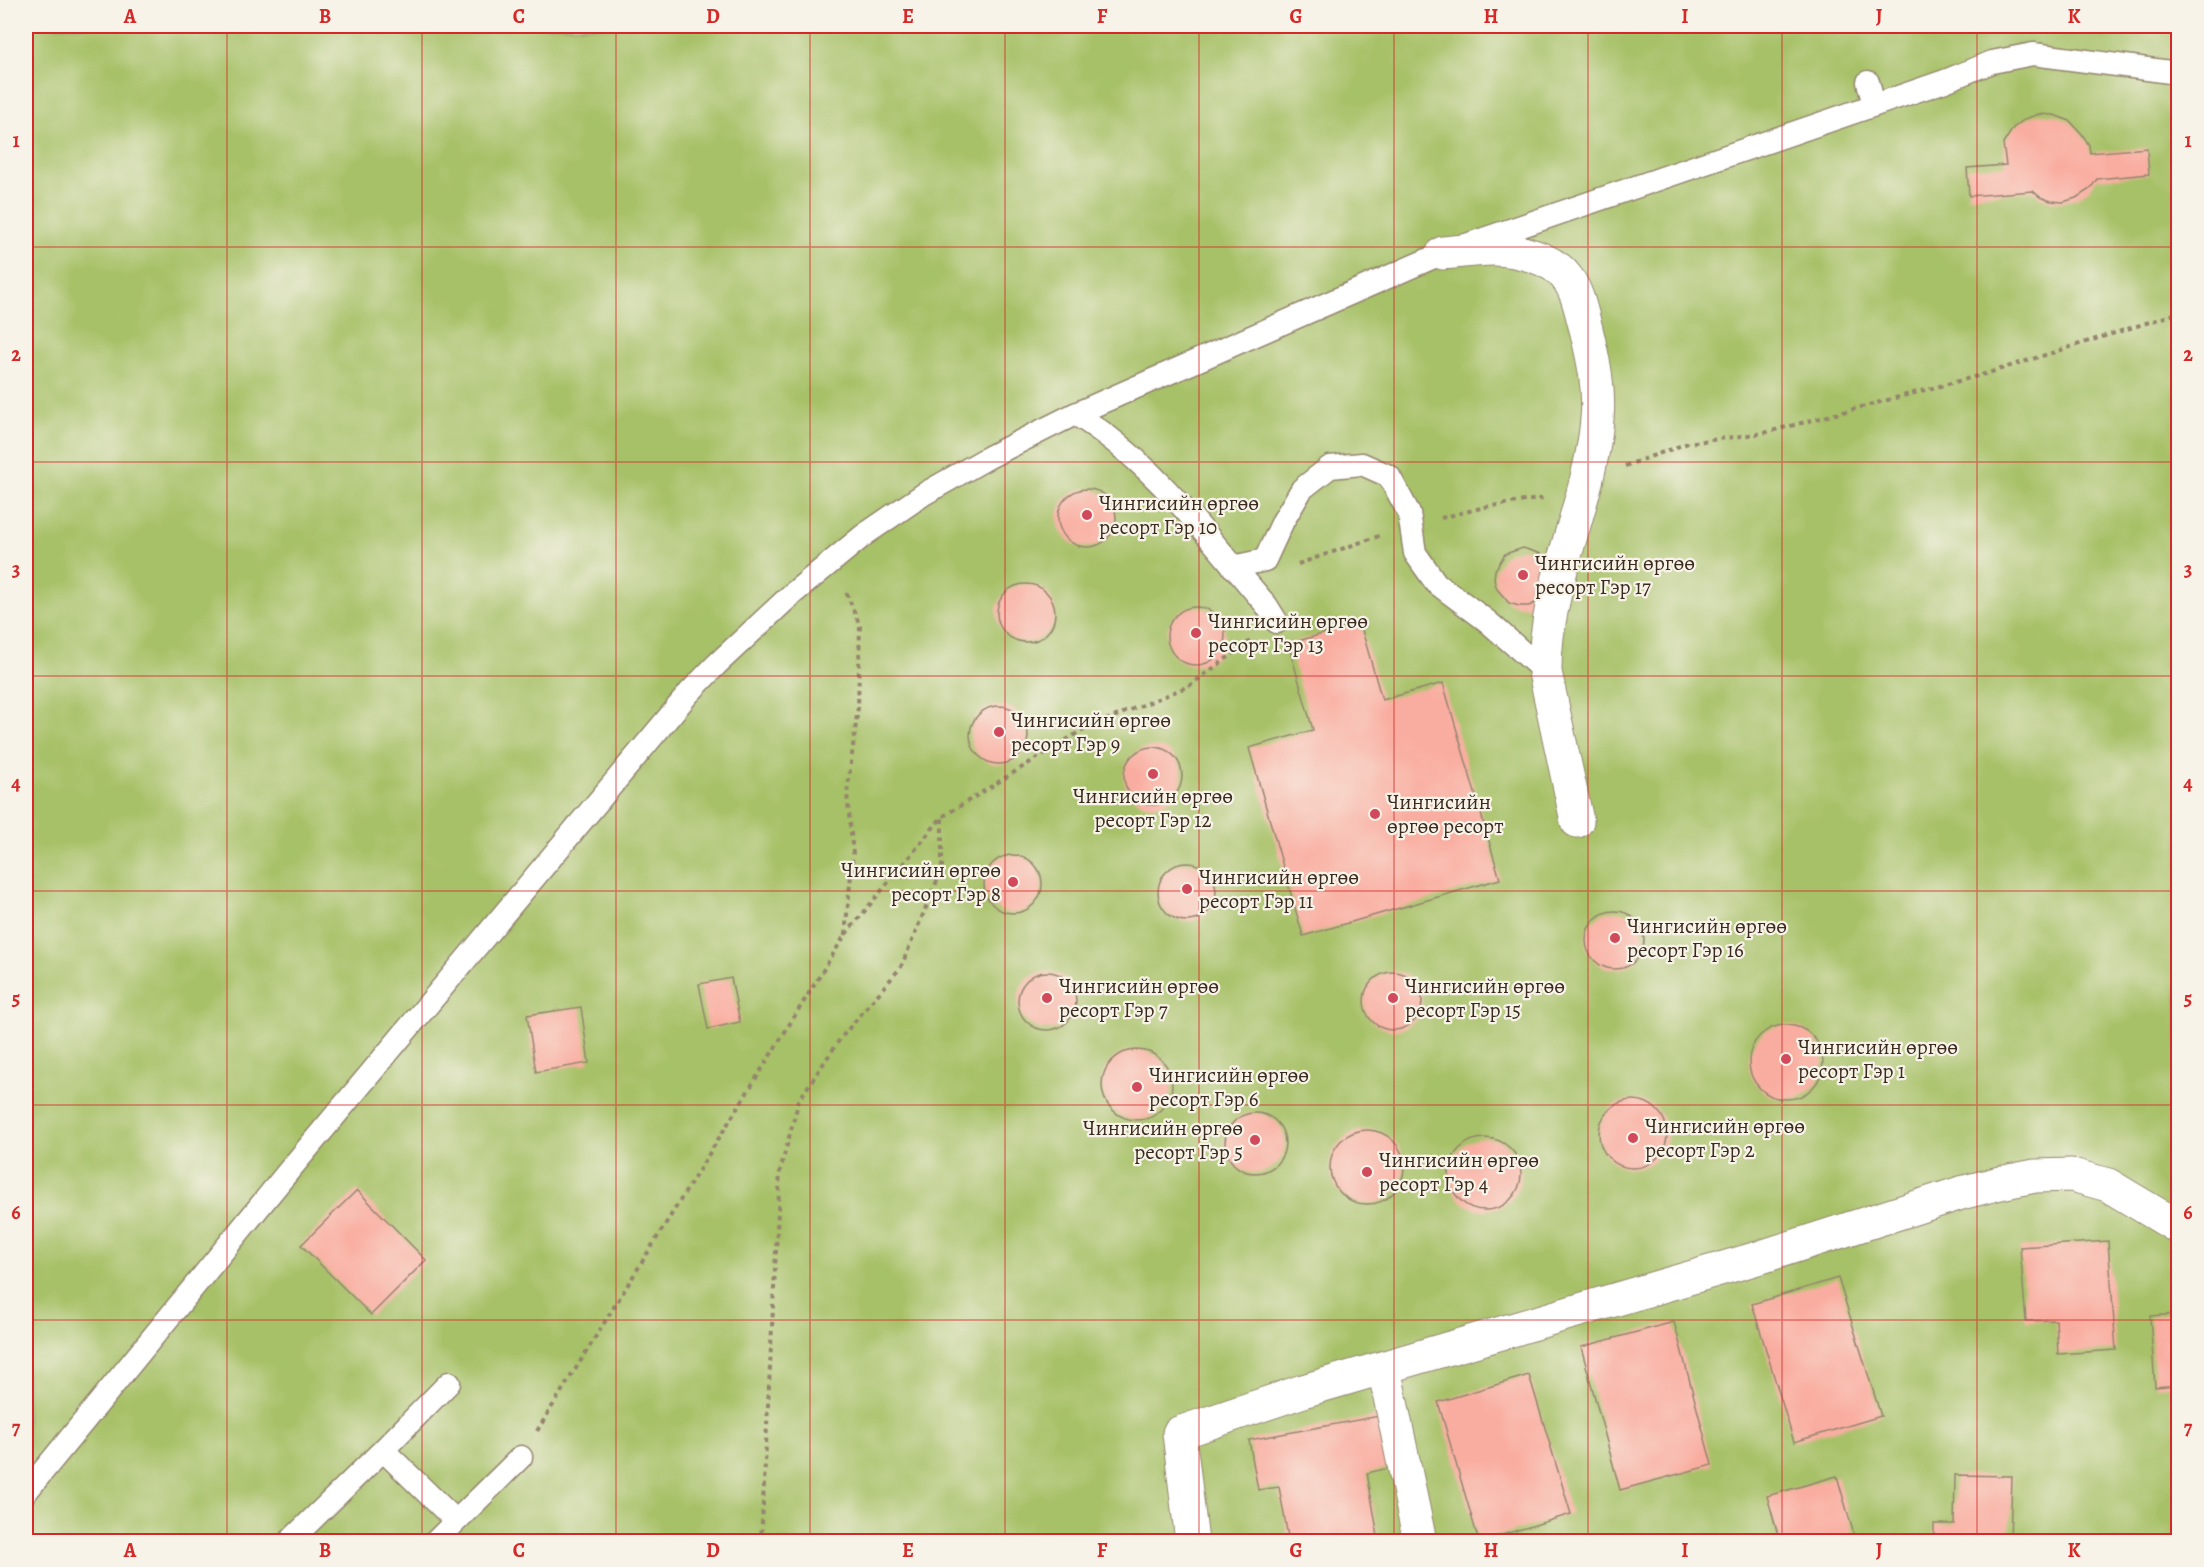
<svg xmlns="http://www.w3.org/2000/svg" width="2204" height="1567" viewBox="0 0 2204 1567" font-family="Alegreya,serif">
	<style>
		.green { fill: #a7c167; stroke: #717642; stroke-width: 1.5 }
		.building { fill: #f9ada0 }
		.lines { fill: none; stroke-linecap: round; stroke-linejoin: round }
		.service-casing { stroke: #94856e; stroke-width: 25 }
		.minor-casing { stroke: #94856e; stroke-width: 35 }
		.path { stroke: #94856e; stroke-width: 4; stroke-dasharray: 4.5 4.5; stroke-linecap: butt }
		.service { stroke: #fff; stroke-width: 22 }
		.minor { stroke: #fff; stroke-width: 33 }
		.grid { fill: none; stroke: #d62828; stroke-width: 1.5; stroke-opacity: 0.55 }
		.poi-dot { fill: #d1495b; stroke: #f7f3e8; stroke-width: 2 }
		.labels { text-anchor: middle; stroke-width: 4.5; stroke-linejoin: round; paint-order: stroke }
		.poi-label { font-size: 21px; fill: #3b2a1e; stroke: #f7f3e8; text-anchor: start }
		.neatline { fill: none; stroke: #d62828; stroke-width: 2 }
		.grid-label { font-size: 20px; text-anchor: middle; font-weight: bold; fill: #d62828 }
	</style>
	<rect width="100%" height="100%" fill="#f7f3e8"/>
	<filter id="ink" filterUnits="userSpaceOnUse"><feTurbulence type="fractalNoise" baseFrequency=".0167" numOctaves="2"/><feDisplacementMap in="SourceGraphic" scale="12" xChannelSelector="R" yChannelSelector="G"/><feConvolveMatrix kernelMatrix="1 2 1 2 8 2 1 2 1" color-interpolation-filters="sRGB"/></filter>
	<filter id="wash" filterUnits="userSpaceOnUse"><feTurbulence type="fractalNoise" baseFrequency=".008" numOctaves="4" result="noise"/><feDisplacementMap in="SourceGraphic" scale="24" xChannelSelector="R" yChannelSelector="G"/><feGaussianBlur stdDeviation="1.35" result="paint"/><feColorMatrix in="noise" values="0 0 0 0 0 0 0 0 0 0 0 0 0 0 0 0 0 1.4 0 .05"/><feComposite in="paint" operator="in"/></filter>
	<g filter="url(#wash)">
		<rect width="100%" height="100%" fill="#ede0bf"/>
		<path class="green" d="M26 26H2178V1541H26Z"/>
		<g id="blocks">
			<path class="building" d="M2039 114 2054 115 2070 121 2082 134 2089 145 2090 153 2147 148 2149 174 2097 179 2090 189 2076 198 2063 202 2051 201 2040 197 2033 191 1969 196 1967 168 2006 165 2003 144 2013 128 2025 119Z
				M1058 518a29 29 0 1 1 58 0a29 29 0 1 1-58 0Z
				M1523 548 1541 554 1547 561 1537 602 1529 606H1519L1509 603 1497 589 1494 580 1495 570 1505 554Z
				M997 613a29 29 0 1 1 58 0a29 29 0 1 1-58 0Z
				M1167 636a29 29 0 1 1 58 0a29 29 0 1 1-58 0Z
				M1360 623 1382 700 1443 683 1500 879 1303 936 1249 748 1313 730 1288 644Z
				M970 735a29 29 0 1 1 58 0a29 29 0 1 1-58 0Z
				M1124 776a29 29 0 1 1 58 0a29 29 0 1 1-58 0Z
				M984 884a29 29 0 1 1 58 0a29 29 0 1 1-58 0Z
				M1158 892a29 29 0 1 1 58 0a29 29 0 1 1-58 0Z
				M1586 940a29 29 0 1 1 58 0a29 29 0 1 1-58 0Z
				M1364 1001a29 29 0 1 1 58 0a29 29 0 1 1-58 0Z
				M1018 1001a29 29 0 1 1 58 0a29 29 0 1 1-58 0Z
				M731 978 740 1022 708 1029 699 984Z
				M581 1007 589 1063 536 1072 527 1015Z
				M1749 1062a37 37 0 1 1 74 0a37 37 0 1 1-74 0Z
				M1102 1085a35 35 0 1 1 70 0a35 35 0 1 1-70 0Z
				M1599 1134a34 34 0 1 1 68 0a34 34 0 1 1-68 0Z
				M1225 1143a30 30 0 1 1 60 0a30 30 0 1 1-60 0Z
				M1330 1167a37 37 0 1 1 74 0a37 37 0 1 1-74 0Z
				M1449 1174a36 36 0 1 1 72 0a36 36 0 1 1-72 0Z
				M357 1190 426 1260 371 1315 301 1245Z
				M2108 1241 2116 1350 2058 1354 2056 1320 2026 1321 2020 1247Z
				M1838 1278 1881 1416 1794 1442 1752 1304Z
				M2178 1314V1385L2155 1387 2150 1316Z
				M1674 1322 1712 1465 1620 1490 1581 1347Z
				M1529 1375 1571 1514 1479 1542 1438 1402Z
				M1379 1416 1389 1468 1367 1473 1379 1542H1289L1279 1487 1258 1490 1249 1440Z
				M1955 1475 2012 1476 2010 1542H1934V1524H1954Z
				M1837 1476 1856 1542H1780L1767 1496Z"/>
		</g>
	</g>
	<g filter="url(#ink)">
		<use href="#blocks" fill-opacity="0" stroke="#94856e" stroke-width="1.5"/>
		<g class="lines">
			<g class="service-casing">
				<path id="service" d="M1868 82 1874 105
					M1075 414C1153 461 1209 539 1267 606L1277 622
					M1233 567 1265 560 1283 521 1302 489 1330 467 1362 464 1389 476 1409 513 1415 553 1436 583 1487 621 1545 672
					M383 1450 456 1521
					M26 1492 287 1173 689 693 717 664 791 595 864 535 924 494 989 457 1075 414 1443 253 1945 81 1992 62 2033 54 2178 73
					M289 1542 383 1450 449 1383
					M435 1542 521 1457"/>
			</g>
			<g class="minor-casing">
				<path id="minor" d="M1443 253C1459 252 1477 249 1493 249 1516 249 1553 258 1567 278 1578 292 1581 312 1586 329 1593 358 1600 388 1597 419 1590 505 1544 585 1545 672L1577 821
					M1384 1368 1420 1542
					M1192 1542 1179 1433 1303 1391 1761 1257 1961 1193 2000 1183 2035 1176 2072 1175 2108 1185 2178 1227"/>
			</g>
			<path class="path" d="M1625 466 1688 443 1764 433 1985 374 2178 313
				M1441 518 1485 507 1545 498
				M1298 564 1382 535
				M845 935 853 854 847 794 858 707 860 626 845 589
				M537 1431 845 935 942 817 1084 729 1189 686 1253 639
				M761 1542 780 1171 799 1100 840 1039 901 967 942 869V818"/>
			<use href="#service" class="service"/>
			<use href="#minor" class="minor"/>
		</g>
	</g>
	<path class="grid" d="M227 26V1542M422 26V1542M616 26V1542M810 26V1542M1005 26V1542M1199 26V1542M1394 26V1542M1588 26V1542M1782 26V1542M1977 26V1542M26 247H2178M26 462H2178M26 676H2178M26 891H2178M26 1105H2178M26 1320H2178"/>
	<g class="poi-dot">
		<circle cx="1087" cy="515" r="6"/>
		<circle cx="1523" cy="575" r="6"/>
		<circle cx="1196" cy="633" r="6"/>
		<circle cx="999" cy="732" r="6"/>
		<circle cx="1153" cy="774" r="6"/>
		<circle cx="1375" cy="814" r="6"/>
		<circle cx="1013" cy="882" r="6"/>
		<circle cx="1187" cy="889" r="6"/>
		<circle cx="1615" cy="938" r="6"/>
		<circle cx="1047" cy="998" r="6"/>
		<circle cx="1393" cy="998" r="6"/>
		<circle cx="1786" cy="1059" r="6"/>
		<circle cx="1137" cy="1087" r="6"/>
		<circle cx="1633" cy="1138" r="6"/>
		<circle cx="1255" cy="1140" r="6"/>
		<circle cx="1367" cy="1172" r="6"/>
	</g>
	<g class="labels">
		<g class="poi-label">
			<text x="1099" y="510">Чингисийн өргөө<tspan x="1099" dy="24">ресорт Гэр 10</tspan></text>
			<text x="1535" y="570">Чингисийн өргөө<tspan x="1535" dy="24">ресорт Гэр 17</tspan></text>
			<text x="1208" y="628">Чингисийн өргөө<tspan x="1208" dy="24">ресорт Гэр 13</tspan></text>
			<text x="1011" y="727">Чингисийн өргөө<tspan x="1011" dy="24">ресорт Гэр 9</tspan></text>
			<text x="1153" y="803" text-anchor="middle">Чингисийн өргөө<tspan x="1153" dy="24">ресорт Гэр 12</tspan></text>
			<text x="1387" y="809">Чингисийн<tspan x="1387" dy="24">өргөө ресорт</tspan></text>
			<text x="1001" y="877" text-anchor="end">Чингисийн өргөө<tspan x="1001" dy="24">ресорт Гэр 8</tspan></text>
			<text x="1199" y="884">Чингисийн өргөө<tspan x="1199" dy="24">ресорт Гэр 11</tspan></text>
			<text x="1627" y="933">Чингисийн өргөө<tspan x="1627" dy="24">ресорт Гэр 16</tspan></text>
			<text x="1059" y="993">Чингисийн өргөө<tspan x="1059" dy="24">ресорт Гэр 7</tspan></text>
			<text x="1405" y="993">Чингисийн өргөө<tspan x="1405" dy="24">ресорт Гэр 15</tspan></text>
			<text x="1798" y="1054">Чингисийн өргөө<tspan x="1798" dy="24">ресорт Гэр 1</tspan></text>
			<text x="1149" y="1082">Чингисийн өргөө<tspan x="1149" dy="24">ресорт Гэр 6</tspan></text>
			<text x="1645" y="1133">Чингисийн өргөө<tspan x="1645" dy="24">ресорт Гэр 2</tspan></text>
			<text x="1243" y="1135" text-anchor="end">Чингисийн өргөө<tspan x="1243" dy="24">ресорт Гэр 5</tspan></text>
			<text x="1379" y="1167">Чингисийн өргөө<tspan x="1379" dy="24">ресорт Гэр 4</tspan></text>
		</g>
	</g>
	<rect width="2204" height="1567" fill="none" stroke="#f7f3e8" stroke-width="66"/>
	<rect x="33" y="33" width="2138" height="1501" class="neatline"/>
	<g class="grid-label">
		<text x="130" y="23">A</text>
		<text x="325" y="23">B</text>
		<text x="519" y="23">C</text>
		<text x="713" y="23">D</text>
		<text x="908" y="23">E</text>
		<text x="1102" y="23">F</text>
		<text x="1296" y="23">G</text>
		<text x="1491" y="23">H</text>
		<text x="1685" y="23">I</text>
		<text x="1879" y="23">J</text>
		<text x="2074" y="23">K</text>
		<text x="16" y="147">1</text>
		<text x="2188" y="147">1</text>
		<text x="16" y="361">2</text>
		<text x="2188" y="361">2</text>
		<text x="16" y="576">3</text>
		<text x="2188" y="576">3</text>
		<text x="16" y="790">4</text>
		<text x="2188" y="790">4</text>
		<text x="16" y="1005">5</text>
		<text x="2188" y="1005">5</text>
		<text x="16" y="1219">6</text>
		<text x="2188" y="1219">6</text>
		<text x="16" y="1434">7</text>
		<text x="2188" y="1434">7</text>
		<text x="130" y="1557">A</text>
		<text x="325" y="1557">B</text>
		<text x="519" y="1557">C</text>
		<text x="713" y="1557">D</text>
		<text x="908" y="1557">E</text>
		<text x="1102" y="1557">F</text>
		<text x="1296" y="1557">G</text>
		<text x="1491" y="1557">H</text>
		<text x="1685" y="1557">I</text>
		<text x="1879" y="1557">J</text>
		<text x="2074" y="1557">K</text>
	</g>
</svg>
